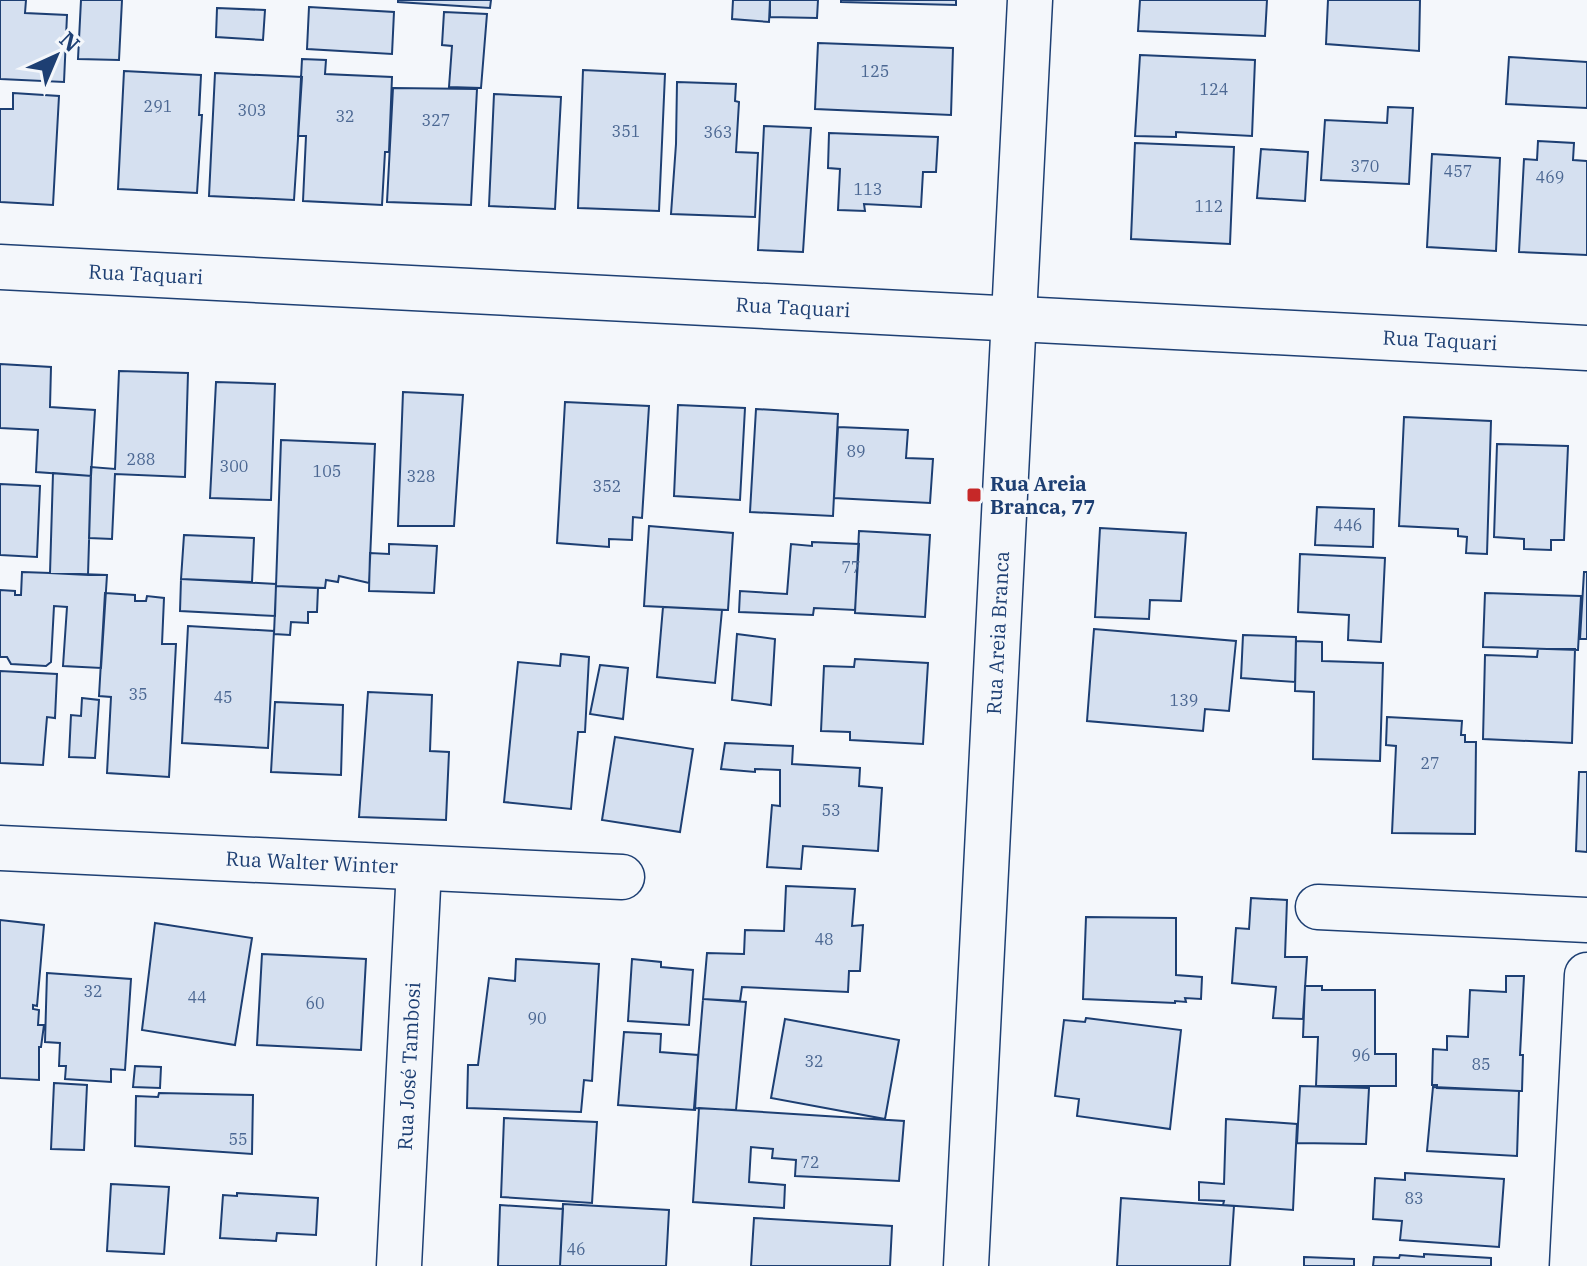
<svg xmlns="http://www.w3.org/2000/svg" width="1587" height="1266" viewBox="0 0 1587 1266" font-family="'IBM Plex Serif',serif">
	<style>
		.building { fill: #d5e0f0; stroke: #1d3f73; stroke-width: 2 }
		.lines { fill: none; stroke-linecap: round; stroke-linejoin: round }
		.minor-casing { stroke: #1d3f73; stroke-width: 47 }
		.minor { stroke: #f4f7fb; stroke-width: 44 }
		.poi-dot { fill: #c62828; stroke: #f4f7fb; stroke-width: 3 }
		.labels { text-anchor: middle; stroke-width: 6; stroke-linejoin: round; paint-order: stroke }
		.number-label { font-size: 16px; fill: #4b6792 }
		.street-label { font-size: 20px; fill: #1d3f73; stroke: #f4f7fb }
		.poi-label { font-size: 20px; font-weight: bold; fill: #1d3f73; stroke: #f4f7fb; text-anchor: start }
	</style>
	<rect width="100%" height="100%" fill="#f4f7fb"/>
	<path class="building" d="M0 0H26L25 13 67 15 64 82 0 79Z
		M81 0H122L119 60 78 59Z
		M398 0H491L490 8 398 2Z
		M733 0H770L769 22 732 19Z
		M770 0H818L817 18 770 17Z
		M841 0H956V5L841 2Z
		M1140 0H1267L1265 36 1138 31Z
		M1328 0H1420L1419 51 1326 44Z
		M309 7 394 12 392 54 307 49Z
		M217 8 265 10 263 40 216 37Z
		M444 12 487 14 481 88 449 87 452 46 442 45Z
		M818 43 953 48 951 115 815 109Z
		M1140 55 1255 60 1252 136 1176 132V137L1135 136Z
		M1509 57 1587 62V108L1506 104Z
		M302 59 326 60 325 74 392 77 389 152H385L382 205 303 201 306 136H298Z
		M583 70 665 74 659 211 578 208Z
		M124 71 201 75 199 115H202L197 193 118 189Z
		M215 73 302 77 294 200 209 196Z
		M677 82 736 84 735 101 739 102 736 152 758 153 755 217 671 214 676 144Z
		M393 88 477 89 471 205 387 202Z
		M13 93 59 96 53 205 0 202V109H13Z
		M494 94 561 97 555 209 489 206Z
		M1388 107 1413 108 1409 184 1321 180 1325 120 1387 123Z
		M764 126 811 128 803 252 758 250Z
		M829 133 938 137 936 172H923L921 207 864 204 865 211 838 210 840 169 828 168Z
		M1538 141 1574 143 1573 160 1587 161V255L1519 252 1524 159 1537 160Z
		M1135 143 1234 147 1230 244 1131 239Z
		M1261 149 1308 152 1305 201 1257 198Z
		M1432 154 1500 158 1496 251 1427 247Z
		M0 364 51 367 50 407 95 410 91 476 36 472 38 430 0 428Z
		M119 371 188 373 185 477 115 474 112 539 89 538 91 467 115 469Z
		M216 382 275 384 271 500 210 498Z
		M403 392 463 395 454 526H398Z
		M565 402 649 406 642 518 633 517 632 540 609 539V547L557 543Z
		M678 405 745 408 740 500 674 496Z
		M756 409 838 414 833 516 750 512Z
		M1404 417 1491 421 1487 554 1466 553 1467 537 1458 536V529L1399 526Z
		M838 427 908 430 906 458 933 459 930 503 834 498Z
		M281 440 375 444 369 583 339 576 338 582 326 580 325 588 276 586Z
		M1497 444 1568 446 1564 540H1551V550L1524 549V539L1494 537Z
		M53 473 91 476 88 575 50 573Z
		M0 484 40 486 37 557 0 555Z
		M1317 507 1374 509 1373 547 1315 545Z
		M649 526 733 533 728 610 644 606Z
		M1100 528 1186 533 1181 601 1150 600 1149 619 1095 617Z
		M859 531 930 535 925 617 855 613Z
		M184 535 254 538 252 582 181 579Z
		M812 542 859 544 855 610 814 608 813 615 739 612 740 591 787 594 791 544 812 546Z
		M389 544 437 546 434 593 369 591 370 553 389 554Z
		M1300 554 1385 558 1381 642 1348 640 1349 615 1298 612Z
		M22 572 107 575 101 668 63 666 67 607 54 606 51 662 46 666 11 664 7 657H0V590L15 591V595H21Z
		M1584 572H1587V639H1580Z
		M181 579 276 584 275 616 180 611Z
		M276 586 318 588 317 612H308V623L291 622 290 635 274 634Z
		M105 593 135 595V601H146L147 596 164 598 162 644H176L169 777 107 773 111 697 99 696Z
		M1485 593 1581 596 1578 650 1483 647Z
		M663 607 722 610 715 683 657 677Z
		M188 626 274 631 268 748 182 743Z
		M1094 629 1236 641 1229 711 1205 709 1203 731 1087 721Z
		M737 634 775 639 771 705 732 700Z
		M1243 635 1296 637 1295 682 1241 678Z
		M1296 641 1322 642V661L1383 663 1380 761 1313 759 1314 692 1295 691Z
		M1538 649H1575L1572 743 1483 739 1485 655 1537 657Z
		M561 654 589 657 585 732H578L571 809 504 802 518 662 560 666Z
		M855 659 928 663 923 744 850 740V732L821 731 824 666 854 667Z
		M600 665 628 668 623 719 590 714Z
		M0 671 57 674 55 718 47 717 43 765 0 763Z
		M368 692 432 695 430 751 449 752 446 820 359 817Z
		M82 698 99 700 95 758 69 757 71 715 81 716Z
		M275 702 343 705 341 775 271 772Z
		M1387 717 1462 721 1461 735H1465V742H1476L1475 834 1392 833 1396 746 1386 745Z
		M615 737 693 749 680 832 602 820Z
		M725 743 793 746 792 764 860 768 859 786 882 788 878 851 803 846 801 869 767 867 772 805 780 806V770L755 769V772L721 769Z
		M1579 772H1587V852L1576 851Z
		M786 886 855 889 852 926 863 925 860 971H849L848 992 742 987 740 1001 703 999 707 953 744 954 745 930 784 931Z
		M1251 898 1287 900 1285 957H1307L1303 1019 1273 1018 1276 987 1232 983 1236 928 1249 929Z
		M1086 917 1176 918V975L1202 977 1201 999 1185 998 1186 1002 1175 1001V1003L1083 999Z
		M0 920 44 925 37 1006 33 1005V1009L39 1010 38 1025H44L41 1047H39V1080L0 1078Z
		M155 923 252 938 235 1045 142 1030Z
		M262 954 366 959 361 1050 257 1045Z
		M516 959 599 964 592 1081 584 1080 581 1112 467 1108 468 1065H478L489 978 515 981Z
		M632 959 661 962V967L693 970 689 1025 628 1021Z
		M47 973 131 979 125 1070 111 1069V1082L65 1079 66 1066H59L60 1043 45 1042Z
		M1506 976H1524L1520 1055H1523L1522 1091 1437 1088V1085H1432L1433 1049 1447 1050V1036L1468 1037 1470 990 1506 992Z
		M1305 986H1322V990H1375V1054H1396V1086H1316L1318 1037H1303Z
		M703 999 746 1002 736 1110 694 1108Z
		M1086 1018 1181 1030 1170 1129 1077 1116 1079 1099 1055 1096 1064 1020 1085 1022Z
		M785 1019 899 1040 885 1119 771 1098Z
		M624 1032 661 1034 660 1052 698 1055 695 1110 618 1105Z
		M135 1066 161 1067 160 1088 133 1087Z
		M54 1083 87 1085 84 1150 51 1149Z
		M1300 1086 1369 1088 1366 1144 1297 1143Z
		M1433 1087 1519 1091 1517 1156 1427 1151Z
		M159 1093 253 1095 252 1154 135 1146 136 1096 158 1097Z
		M699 1108 904 1121 899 1181 795 1176 796 1160 772 1158 773 1149 751 1147 749 1182 785 1185 784 1208 693 1202Z
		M504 1118 597 1122 592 1203 501 1197Z
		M1226 1119 1297 1124 1293 1210 1223 1205 1224 1201 1199 1200V1182L1224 1184Z
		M1405 1173 1504 1179 1499 1247 1400 1240 1402 1221 1373 1219 1375 1178 1405 1180Z
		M111 1184 169 1187 164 1254 107 1251Z
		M237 1193 318 1198 316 1235 277 1233 276 1241 220 1238 223 1195 237 1196Z
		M1121 1198 1234 1206 1230 1266H1117Z
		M563 1204 669 1210 666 1266H560Z
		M500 1205 563 1209 560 1266H498Z
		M754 1218 892 1226 890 1266H751Z
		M1424 1254 1491 1258V1266H1373L1374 1257 1399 1258 1400 1255 1424 1257Z
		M1304 1257 1354 1259V1266H1304Z"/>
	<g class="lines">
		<g class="minor-casing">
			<g id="minor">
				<path id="s1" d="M0 267 1587 348"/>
				<path id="s2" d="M0 848 622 877"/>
				<path d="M1318 907 1587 920"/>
				<path id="s3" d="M399 1266 419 868"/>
				<path id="s4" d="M966 1266 1030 0"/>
				<path d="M1572 1266 1587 975"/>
			</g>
		</g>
		<use href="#minor" class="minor"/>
	</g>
	<rect class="poi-dot" x="966" y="487" width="16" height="16" rx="4"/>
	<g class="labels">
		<g class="number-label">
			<text x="875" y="77">125</text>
			<text x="1214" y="95">124</text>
			<text x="158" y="112">291</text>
			<text x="252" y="116">303</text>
			<text x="345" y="122">32</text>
			<text x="436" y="126">327</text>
			<text x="626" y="137">351</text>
			<text x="718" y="138">363</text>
			<text x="1365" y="172">370</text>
			<text x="1458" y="177">457</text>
			<text x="1550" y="183">469</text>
			<text x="868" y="195">113</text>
			<text x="1209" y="212">112</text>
			<text x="856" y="457">89</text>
			<text x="141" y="465">288</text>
			<text x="234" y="472">300</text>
			<text x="327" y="477">105</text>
			<text x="421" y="482">328</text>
			<text x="607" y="492">352</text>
			<text x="1348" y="531">446</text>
			<text x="851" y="573">77</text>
			<text x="138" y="700">35</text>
			<text x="223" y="703">45</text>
			<text x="1184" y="706">139</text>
			<text x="1430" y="769">27</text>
			<text x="831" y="816">53</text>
			<text x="824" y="945">48</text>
			<text x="93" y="997">32</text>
			<text x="197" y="1003">44</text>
			<text x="315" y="1009">60</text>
			<text x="537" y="1024">90</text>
			<text x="1361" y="1061">96</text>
			<text x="814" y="1067">32</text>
			<text x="1481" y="1070">85</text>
			<text x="238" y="1145">55</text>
			<text x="810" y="1168">72</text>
			<text x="1414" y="1204">83</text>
			<text x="576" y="1255">46</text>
		</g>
		<g class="street-label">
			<text dy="7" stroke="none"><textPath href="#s1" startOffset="146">Rua Taquari</textPath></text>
			<text dy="7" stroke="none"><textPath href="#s1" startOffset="794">Rua Taquari</textPath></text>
			<text dy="7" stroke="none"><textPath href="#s1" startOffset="1442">Rua Taquari</textPath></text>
			<text dy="7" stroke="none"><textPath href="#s4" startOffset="634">Rua Areia Branca</textPath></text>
			<text dy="7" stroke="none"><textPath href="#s2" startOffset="312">Rua Walter Winter</textPath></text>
			<text dy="7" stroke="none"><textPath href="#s3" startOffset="200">Rua José Tambosi</textPath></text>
		</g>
		<g class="poi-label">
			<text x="990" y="491">Rua Areia<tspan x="990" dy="23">Branca, 77</tspan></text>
		</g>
	</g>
	<g transform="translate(56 56) rotate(44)" stroke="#f4f7fb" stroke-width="6" paint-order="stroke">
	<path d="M0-6L14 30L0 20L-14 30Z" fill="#1d3f73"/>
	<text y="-12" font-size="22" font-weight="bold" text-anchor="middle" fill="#1d3f73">N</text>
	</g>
</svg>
